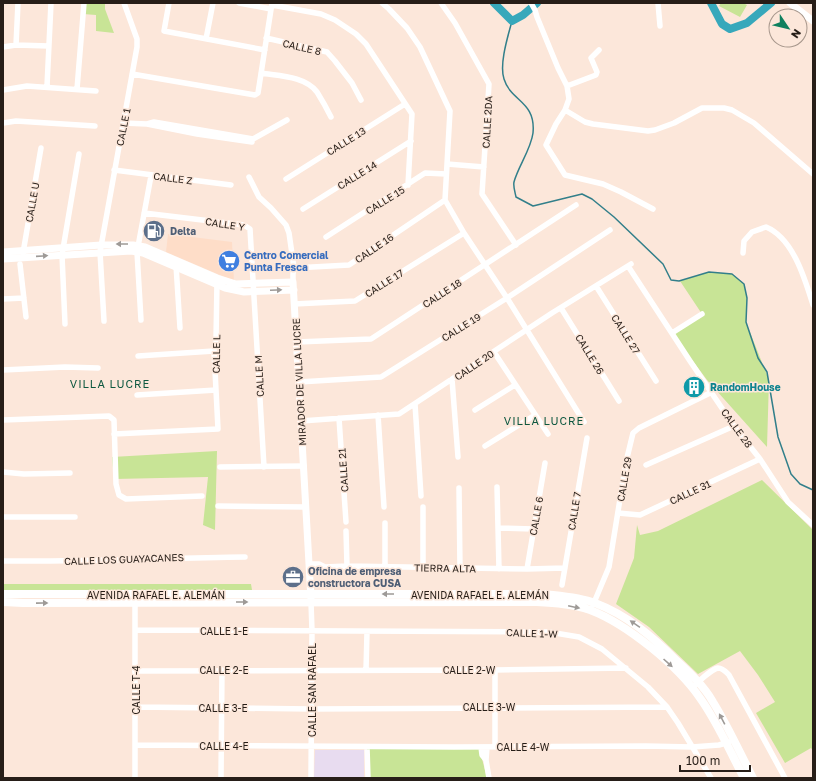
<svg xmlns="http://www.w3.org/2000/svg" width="816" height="781" viewBox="0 0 816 781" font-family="'Golos Text',sans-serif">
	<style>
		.built { fill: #feddc8 }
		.education { fill: #e8dcf0 }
		.green { fill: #c8e496 }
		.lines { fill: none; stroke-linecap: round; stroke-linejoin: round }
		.stream { stroke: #327f8a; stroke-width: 1.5 }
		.river { stroke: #37a8bb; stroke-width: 8 }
		.minor { stroke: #fff; stroke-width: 5.5 }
		.tertiary { stroke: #fff; stroke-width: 7 }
		.secondary { stroke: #fff; stroke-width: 8 }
		.oneway { fill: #9e9a97 }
		.labels { text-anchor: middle; stroke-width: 3; stroke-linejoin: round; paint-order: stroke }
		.street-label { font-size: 10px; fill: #271e18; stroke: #fce7da }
		.service-label { font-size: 10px; font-weight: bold; fill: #4e5e75; stroke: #fce7da; text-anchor: start }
		.shop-label { font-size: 10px; font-weight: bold; fill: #366cbe; stroke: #fce7da; text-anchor: start }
		.culture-label { font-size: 10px; font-weight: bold; fill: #0d838f; stroke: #fce7da; text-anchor: start }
		.neighbourhood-label { font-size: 11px; letter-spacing: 1px; fill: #0e5840; stroke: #fce7da }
	</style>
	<rect width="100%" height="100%" fill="#fce7da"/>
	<path class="built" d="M168 234 232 242 234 281 166 252Z"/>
	<path class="education" d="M315 750H364V778H314Z"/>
	<path class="green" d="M84 3H105V9L114 33 96 31V15L83 14Z
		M721 3H743L747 5 740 17 719 6Z
		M709 272 732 274 744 284 747 298 746 322 769 380 767 447 707 380 672 333 702 314 680 281Z
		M217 451 215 530 203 525 208 477 114 479 112 457Z
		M762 480 813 530V751L811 748 785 763 756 713 775 702 758 675 740 651 698 674 649 627 616 604 634 558 637 525 640 535 658 531Z
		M3 584H251L252 590 3 592Z
		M367 747H479L487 778H368Z"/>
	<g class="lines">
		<path class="stream" d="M512 21C508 36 499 64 504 79 511 102 536 101 533 133 531 149 518 167 514 182 513 186 515 192 516 197L533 206 582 194 592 199 614 217 663 264 671 280 679 281 709 272 732 274 744 284 747 298 746 322 758 358 767 372 778 437 791 474 800 484 813 490"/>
		<path class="river" d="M494 3 512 21 523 15 537 3
			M711 3 722 24 730 29 747 23 771 3"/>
		<path class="minor" d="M169 3 164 31 265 50
			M239 3 271 9
			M382 3 389 9 407 28 420 47 450 111 445 200 464 233 507 298 584 422
			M441 3 455 23 489 84 482 194 516 245
			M531 3 535 10 537 17 558 68 567 86 569 99 565 110 556 124 546 145 565 175 603 184 621 192 653 209
			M658 3 660 26
			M272 5 321 14 335 20 356 34 366 44 412 114 408 185
			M266 38 327 52 335 61 352 83 361 100
			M206 39 213 3
			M16 45 18 3
			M3 47 16 45 49 46
			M261 73C279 76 305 76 317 92 322 100 327 109 331 117
			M132 74 255 95 258 93 272 3
			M47 86 51 3
			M567 86 596 75 597 72 591 58 599 50
			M77 89 84 3
			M3 90 27 86 96 91
			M565 110 585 122 593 124 648 131 655 130 674 123 702 108H724L732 110 754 123 813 174
			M3 123 16 121 95 126
			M123 123 147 124 197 134 252 142
			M147 124 154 122 253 139 287 120
			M447 164 484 167
			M114 170 231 185
			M249 177 259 197 271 208 286 225 289 233 294 268 293 274V282
			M286 179 405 104
			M303 209 411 141
			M144 213 244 225 250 229 264 467
			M326 237 425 173 446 174
			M23 253 41 148
			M743 253 744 241 752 232 766 227C793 238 805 279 813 305
			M20 264 26 317
			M176 265 180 328
			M628 266 690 361 734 426 760 459 788 502 813 525
			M294 268 349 265 445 200
			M596 286 656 381
			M3 299 24 298
			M294 304 355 301 464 233
			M561 308 619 401
			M141 320 137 252 151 176
			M104 321 100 252 137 47V39L124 3
			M65 324 62 255 79 154
			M672 333 702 314
			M297 342 371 339 576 205
			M494 352 548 434
			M138 356 214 351
			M3 370 65 367 98 368
			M452 379 458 457
			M299 382 381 377 507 298 610 230
			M137 395 216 390
			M415 404 421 496
			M475 410 515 385
			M378 415 384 507
			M339 418 346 522
			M3 420 109 416 114 420 116 484 119 495 126 499 202 496
			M301 421 399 414 552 313 631 264
			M114 434 218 429 214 351 216 339 217 282
			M485 446 535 415
			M646 465 734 426
			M220 467 304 466
			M3 472 24 474 70 473
			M497 487 499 569
			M459 488 460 568
			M218 506 306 507
			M423 507V567
			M618 513 640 515 760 459
			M3 517H75
			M499 528 533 529
			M346 531 347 566
			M3 561C84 562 164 558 245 557
			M310 564H319L325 567
			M385 567V523
			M310 569H319L325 567 347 566 527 569 565 568
			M527 569 545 463
			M562 585 587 438
			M593 605 609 567 626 462 633 433 639 428 712 392
			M136 630 549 632 579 637 602 649 648 687 667 707 678 723 711 778
			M366 670 367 632
			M495 670V747
			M136 671 495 670 626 668
			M692 688C697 683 712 669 718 668 723 668 726 672 729 675L785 778
			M135 707 311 709 667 707
			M136 745 454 747 646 746 692 747 719 745 729 742
			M367 747 368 778
			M481 747 482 755 486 760
			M487 747 486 760 489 778
			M135 778V602
			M221 778 222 670
			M311 778 312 631 311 602"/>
		<path class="tertiary" d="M790 3 813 21
			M3 252 101 245H133L145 247 217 278 236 284 293 282 311 599
			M3 259 131 251 143 253 225 288 244 292 294 290"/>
		<path class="secondary" d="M3 594H544C561 596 579 597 595 603 627 615 653 637 677 661 690 673 704 686 713 702 728 726 740 753 753 778
			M3 602 23 603 536 602C554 603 573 604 590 610 627 624 678 666 700 698 718 723 730 752 744 778"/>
	</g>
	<defs><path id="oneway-solid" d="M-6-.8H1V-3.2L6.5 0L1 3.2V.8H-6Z"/></defs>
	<g class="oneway">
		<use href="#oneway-solid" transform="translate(122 244) rotate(180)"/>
		<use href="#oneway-solid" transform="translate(42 256) rotate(-4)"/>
		<use href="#oneway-solid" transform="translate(276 290) rotate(-2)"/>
		<use href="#oneway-solid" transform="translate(388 594) rotate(180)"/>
		<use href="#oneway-solid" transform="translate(242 602)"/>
		<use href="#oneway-solid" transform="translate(42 603) rotate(-1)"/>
		<use href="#oneway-solid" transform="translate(574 607) rotate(12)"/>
		<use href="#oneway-solid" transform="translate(635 624) rotate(-146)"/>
		<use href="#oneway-solid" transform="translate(668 663) rotate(42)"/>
		<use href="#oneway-solid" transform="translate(722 719) rotate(-118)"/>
	</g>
	<defs>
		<g id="fuel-disc" transform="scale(1.15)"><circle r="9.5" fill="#5c6f8a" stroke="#fce7da"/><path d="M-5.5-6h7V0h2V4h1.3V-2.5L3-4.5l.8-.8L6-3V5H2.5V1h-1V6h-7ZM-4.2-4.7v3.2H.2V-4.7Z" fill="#fff"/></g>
		<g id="supermarket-disc" transform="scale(1.15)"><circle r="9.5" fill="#3f7fe0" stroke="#fce7da"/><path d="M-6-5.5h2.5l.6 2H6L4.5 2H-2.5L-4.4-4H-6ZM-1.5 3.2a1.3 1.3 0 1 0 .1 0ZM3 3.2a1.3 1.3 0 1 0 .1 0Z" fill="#fff"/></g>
		<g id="building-disc" transform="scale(1.15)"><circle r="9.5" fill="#0f9aa8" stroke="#fce7da"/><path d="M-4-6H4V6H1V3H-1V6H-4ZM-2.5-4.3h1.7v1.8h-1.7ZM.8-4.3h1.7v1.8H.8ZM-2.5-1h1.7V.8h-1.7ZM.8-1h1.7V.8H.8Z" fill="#fff"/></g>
		<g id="office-disc" transform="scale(1.15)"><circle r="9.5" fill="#5c6f8a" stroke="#fce7da"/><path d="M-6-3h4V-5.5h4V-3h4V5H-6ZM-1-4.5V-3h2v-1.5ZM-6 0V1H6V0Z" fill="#fff"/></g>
	</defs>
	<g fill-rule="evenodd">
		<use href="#fuel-disc" x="154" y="231"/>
		<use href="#supermarket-disc" x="229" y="261"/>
		<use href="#building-disc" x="694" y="387"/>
		<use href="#office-disc" x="293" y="577"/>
	</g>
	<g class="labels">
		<g class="street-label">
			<text transform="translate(302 47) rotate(13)" y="4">CALLE 8</text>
			<text transform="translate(487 122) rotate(-87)" y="4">CALLE 2DA</text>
			<text transform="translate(123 127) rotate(-79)" y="4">CALLE 1</text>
			<text transform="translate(346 141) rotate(-32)" y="4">CALLE 13</text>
			<text transform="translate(357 175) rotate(-32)" y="4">CALLE 14</text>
			<text transform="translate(173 178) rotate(7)" y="4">CALLE Z</text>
			<text transform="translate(385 200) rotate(-32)" y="4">CALLE 15</text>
			<text transform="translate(32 202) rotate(-80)" y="4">CALLE U</text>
			<text transform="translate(225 224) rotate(9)" y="4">CALLE Y</text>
			<text transform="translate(374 248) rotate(-34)" y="4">CALLE 16</text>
			<text transform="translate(384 283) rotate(-32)" y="4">CALLE 17</text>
			<text transform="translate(442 293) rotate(-33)" y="4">CALLE 18</text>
			<text transform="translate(461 327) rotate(-32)" y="4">CALLE 19</text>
			<text transform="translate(626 334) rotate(58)" y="4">CALLE 27</text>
			<text transform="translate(216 354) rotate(-89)" y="4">CALLE L</text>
			<text transform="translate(590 354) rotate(58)" y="4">CALLE 26</text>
			<text transform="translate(474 365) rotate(-34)" y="4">CALLE 20</text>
			<text transform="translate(259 376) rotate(-93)" y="4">CALLE M</text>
			<text transform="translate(299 382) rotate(-93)" y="4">MIRADOR DE VILLA LUCRE</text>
			<text transform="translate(737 428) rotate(54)" y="4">CALLE 28</text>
			<text transform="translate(343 470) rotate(-94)" y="4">CALLE 21</text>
			<text transform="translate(624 479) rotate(-80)" y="4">CALLE 29</text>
			<text transform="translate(690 492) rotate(-25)" y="4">CALLE 31</text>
			<text transform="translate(574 511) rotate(-81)" y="4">CALLE 7</text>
			<text transform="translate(536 516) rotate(-80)" y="4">CALLE 6</text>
			<text transform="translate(124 559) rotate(-2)" y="4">CALLE LOS GUAYACANES</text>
			<text transform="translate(445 568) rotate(1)" y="4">TIERRA ALTA</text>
			<text x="156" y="599">AVENIDA RAFAEL E. ALEMÁN</text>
			<text x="480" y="599">AVENIDA RAFAEL E. ALEMÁN</text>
			<text x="224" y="635">CALLE 1-E</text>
			<text transform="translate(532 633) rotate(2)" y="4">CALLE 1-W</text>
			<text x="224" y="674">CALLE 2-E</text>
			<text x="469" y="674">CALLE 2-W</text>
			<text transform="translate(136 690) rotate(-90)" y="4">CALLE T-4</text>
			<text transform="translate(312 690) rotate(-90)" y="4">CALLE SAN RAFAEL</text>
			<text x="489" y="711">CALLE 3-W</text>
			<text x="223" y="712">CALLE 3-E</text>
			<text x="224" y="750">CALLE 4-E</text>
			<text x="523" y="751">CALLE 4-W</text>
		</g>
		<g class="service-label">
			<text x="170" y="235">Delta</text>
			<text x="308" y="575">Oficina de empresa<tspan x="308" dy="12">constructora CUSA</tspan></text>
		</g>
		<g class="shop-label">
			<text x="244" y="259">Centro Comercial<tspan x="244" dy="12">Punta Fresca</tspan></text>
		</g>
		<g class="culture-label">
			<text x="710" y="391">RandomHouse</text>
		</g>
		<g class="neighbourhood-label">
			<text x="110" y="388">VILLA LUCRE</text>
			<text x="544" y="425">VILLA LUCRE</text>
		</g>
	</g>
	<rect width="816" height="781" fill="none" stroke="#271e18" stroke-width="8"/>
	<g transform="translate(788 28) rotate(125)"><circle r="19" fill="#fce7da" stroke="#a7978c"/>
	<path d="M0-3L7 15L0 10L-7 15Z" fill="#0f805e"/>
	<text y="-6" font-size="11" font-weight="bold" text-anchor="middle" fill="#271e18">N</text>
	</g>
	<path d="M680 765v6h70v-6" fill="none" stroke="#271e18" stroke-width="2"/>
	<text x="686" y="765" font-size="12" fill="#271e18" stroke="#fce7da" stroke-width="3" paint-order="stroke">100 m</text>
</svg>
